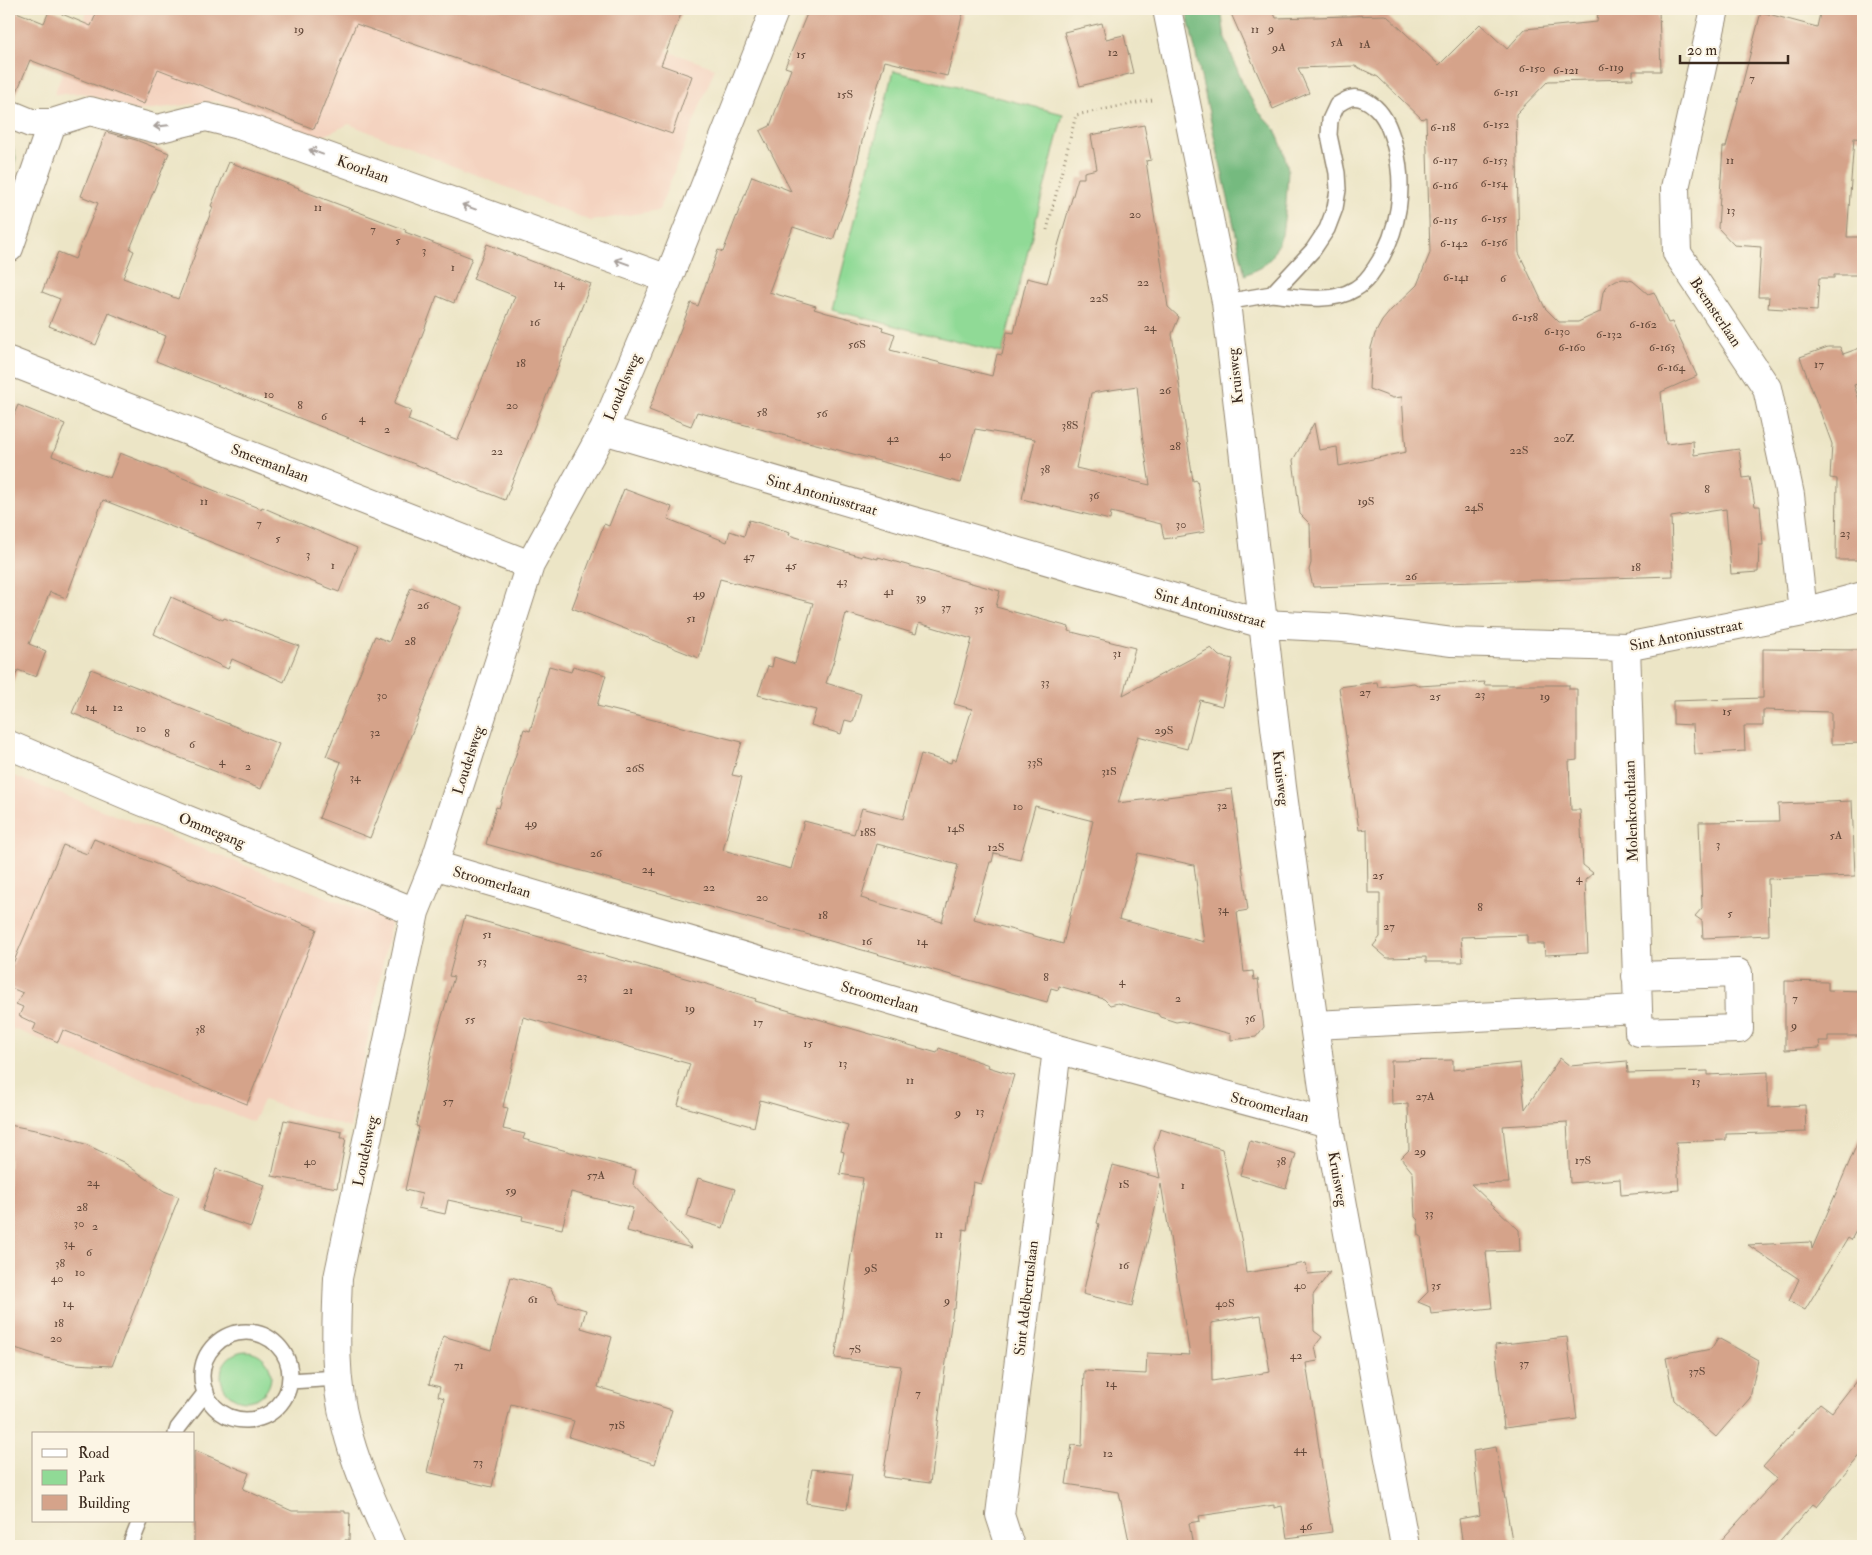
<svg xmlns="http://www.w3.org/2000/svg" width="1872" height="1555" viewBox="0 0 1872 1555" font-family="'IM FELL Double Pica',serif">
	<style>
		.built { fill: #f4d3c0 }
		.green { fill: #90da96; stroke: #66825a }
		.forest { fill: #74ba7f; stroke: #58724e }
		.building { fill: #d5a38a; fill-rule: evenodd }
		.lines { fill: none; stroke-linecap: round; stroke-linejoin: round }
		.lane-casing { stroke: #948872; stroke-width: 18 }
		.street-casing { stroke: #948872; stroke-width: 30 }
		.path { stroke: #948872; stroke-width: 3; stroke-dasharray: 1 4; stroke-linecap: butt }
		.lane { stroke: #fff; stroke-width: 15 }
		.street { stroke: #fff; stroke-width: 28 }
		.oneway { stroke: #a79f9a }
		.labels { text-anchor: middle; stroke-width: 4.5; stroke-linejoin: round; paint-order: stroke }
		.number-label { font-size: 12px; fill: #624839 }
		.street-label { font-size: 15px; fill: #3b2a1e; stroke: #fcf5e5 }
	</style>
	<rect width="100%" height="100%" fill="#fcf5e5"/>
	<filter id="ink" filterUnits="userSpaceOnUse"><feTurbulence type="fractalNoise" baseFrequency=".02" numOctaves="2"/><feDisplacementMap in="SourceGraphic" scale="10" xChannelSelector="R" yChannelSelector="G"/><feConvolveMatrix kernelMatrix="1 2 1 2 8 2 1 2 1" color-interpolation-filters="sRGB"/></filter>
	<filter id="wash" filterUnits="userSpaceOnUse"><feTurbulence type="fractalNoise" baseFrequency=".0096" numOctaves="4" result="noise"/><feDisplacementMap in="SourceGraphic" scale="20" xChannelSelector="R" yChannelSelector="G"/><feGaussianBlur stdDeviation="1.12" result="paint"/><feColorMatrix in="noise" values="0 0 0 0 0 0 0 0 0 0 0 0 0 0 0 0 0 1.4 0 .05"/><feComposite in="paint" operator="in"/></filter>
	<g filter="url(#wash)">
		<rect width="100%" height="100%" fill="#ece5c6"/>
		<path class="built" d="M88 9H547L715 68 659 210 591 221 349 124 317 139 216 101 137 111 83 93 54 94Z
			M9 774 391 922 350 1128 263 1100 253 1122 9 1027Z"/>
		<path class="green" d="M893 71 1063 114 1002 353 832 310Z
			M9 143 12 144 16 158 9 180Z
			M221 1376a25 25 0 1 1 50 0a25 25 0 1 1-50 0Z"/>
		<path class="forest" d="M1186 9H1221L1225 38 1244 87 1258 111 1275 129 1283 149 1288 169 1286 204 1282 235 1272 257 1261 267 1245 275Z"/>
		<g id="blocks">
			<path class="building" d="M9 9 44 23 50 9 91 26 98 9H683L661 65 692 76 672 134 356 24 314 129 158 69 144 104 30 60 14 99H9Z
				M809 9H964L947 76 885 61 863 137 850 192 833 240 793 227 769 292 816 306 814 309 827 313 883 327 882 330 895 334 890 350 992 376 997 354 1002 355 1007 332 1014 333 1027 278 1047 283 1078 178H1084V172L1097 169 1091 135 1144 125 1151 160 1146 161 1168 307 1179 317 1172 334 1193 481 1197 480 1205 532 1164 539 1161 524 1111 512 1110 520 1022 499 1035 439 975 429 961 483 697 412 691 426 649 410 691 303 698 306 718 250 723 252 752 176 791 191 760 131 770 126 791 69 785 67ZM1137 386 1142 434 1150 485 1076 468 1091 393Z
				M1229 9H1272L1276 18 1386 15 1439 65 1480 24 1507 49 1525 29 1597 22 1598 12 1659 10 1661 71H1633V79L1548 81 1516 114 1519 253 1545 308 1559 322H1578L1600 312 1603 292 1608 285 1616 280 1624 279 1633 281 1648 294 1654 292 1668 323 1672 322 1697 376 1661 392 1666 444 1693 441 1694 455 1739 449 1743 478 1750 477 1755 506H1760L1763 545H1759L1758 572 1731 574 1726 509 1671 517 1673 576 1313 587 1309 570 1311 563 1310 524 1300 514 1293 460 1314 423 1319 450 1337 447 1339 466 1406 452 1402 397 1393 398 1369 389 1371 348 1375 334 1382 321 1391 310 1417 285 1430 253 1426 117 1422 119 1378 77 1355 66 1298 68 1309 93 1273 109Z
				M1821 9H1863V139L1854 138 1847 237H1863V269H1859V275H1834V278H1819L1817 311 1768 308 1769 297H1758L1761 247 1734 245 1718 228 1723 147H1726L1761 12 1817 27Z
				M1102 23 1106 39 1124 35 1133 73 1080 86 1064 32Z
				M106 132 136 140 169 153 130 249 134 251 123 278 178 299 213 207 211 206 229 162 299 188 298 189 406 230 405 232 472 258 454 303 437 296 416 351 394 404 411 411 408 420 458 440 515 296 473 279 487 244 591 284 505 500 156 361 166 336 109 313 96 345 49 326 60 299 42 292 58 252 75 259 98 203 81 196Z
				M1828 347H1840L1843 354 1863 347V382L1854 385 1863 411V560H1836L1837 479 1830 478 1832 444 1800 357Z
				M18 405 65 424 52 456 110 478 120 453 261 509 262 507 357 548 339 592 103 500 66 598 50 592 29 644 46 651 36 677 18 670 9 690V426Z
				M624 489 672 507 668 519 727 542 730 531 744 536 749 520 790 532 789 535 862 557V555L878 559V557L1000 591 996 607 1069 627 1068 631 1135 648 1123 695 1211 648 1219 656 1233 659 1222 706 1200 700 1187 749 1138 736 1118 803 1232 789 1248 910 1237 912 1244 972 1253 971 1254 980 1258 979 1264 1027 1256 1037 1231 1040V1034L1182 1021 1176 1022 1160 1017 1158 1014 1118 1003 1110 1005 1104 999 1059 986 1058 990 1051 988 1047 1002 486 844 496 807 499 808 524 729 530 731 549 666 571 672 573 666 606 675 597 706 742 742 732 775 742 777 723 850 791 869 804 821 854 834 862 808 903 819 921 754 951 763 952 759 956 760 972 709 954 704 972 639 919 623 916 634 846 613 834 660 826 683 861 694 853 722 845 720 841 734 811 725 816 710 758 695 768 666 772 667 774 657 795 664 813 603 720 579 699 658 572 608 604 524 609 526ZM1035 806 1093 821 1063 944 974 919 990 862H992L994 853 1020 859ZM877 844 958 865 942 922 861 898ZM1138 853 1194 865 1204 942 1119 919Z
				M411 587 462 607 370 838 319 818 341 762 326 756 375 636 389 642Z
				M171 597 223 620 224 618 299 646 284 682 232 659 228 669 154 634Z
				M1763 649 1863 650V743L1831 744V712L1763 710V726H1744L1745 751 1695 754 1693 725 1673 724V701L1763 698Z
				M91 669 279 744 261 789 165 752V751L72 713Z
				M1377 682 1378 687 1414 683 1419 686 1485 682 1484 685H1569V689H1577V760L1569 761 1571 810H1580L1583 865 1593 873 1585 880 1588 953 1545 955 1544 944H1527V935L1461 937 1463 962H1426V957L1387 958 1373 946 1380 937V893H1368L1367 829 1359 830 1339 687Z
				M1852 801 1855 876 1768 879 1769 935 1703 938 1702 921 1695 916 1702 908 1699 822 1779 821 1778 804Z
				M94 839 317 929 247 1104 63 1030 58 1042 33 1031 36 1024 19 1016 23 1007 16 1004 23 993 9 987V973L63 845 87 854Z
				M465 916 710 985 756 999 755 1001 937 1053 939 1048 989 1065 988 1067 1014 1075 981 1184 973 1182 967 1230 963 1229 955 1309H953L930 1483 883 1477 901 1366 835 1358 863 1178 840 1174 844 1152 841 1151 848 1125 760 1100 754 1127 678 1105 690 1064 523 1017 503 1107 508 1108 503 1129 525 1134 523 1139 636 1170 633 1184 692 1248 627 1231 633 1208 571 1192 562 1229 522 1220 523 1216 448 1200 445 1214 418 1208 422 1194 405 1190 419 1127 416 1126 433 1046 454 977 449 976Z
				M1785 981 1828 982V990L1863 991V1036H1828V1041H1819L1820 1048 1785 1050Z
				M1560 1058 1570 1066 1627 1061 1628 1073 1708 1071V1075L1768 1072V1107L1805 1105 1806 1132 1726 1134V1140L1676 1142 1679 1190 1621 1195 1620 1179 1570 1183 1567 1122 1503 1126 1509 1183 1471 1184 1519 1230 1520 1251 1486 1252 1492 1308 1431 1314 1430 1307 1418 1302 1428 1292 1421 1236H1419L1418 1220 1415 1217 1413 1173 1401 1158 1409 1150 1408 1104 1392 1105 1391 1061 1453 1060V1070L1520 1063 1525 1109Z
				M284 1120 342 1132 341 1138H346L337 1188 272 1176Z
				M9 1125 46 1132 85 1144 123 1162 164 1191 179 1197 112 1366 74 1364 46 1358 9 1346Z
				M1160 1129 1222 1149 1242 1243 1246 1273 1306 1263 1308 1274 1330 1272 1313 1295 1314 1331 1322 1337 1315 1346 1318 1361 1306 1363 1332 1532 1287 1538 1282 1506 1274 1508V1505L1199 1516 1200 1521 1189 1523 1193 1546H1130L1119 1492 1066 1484 1072 1445 1082 1446 1084 1371 1146 1374 1147 1353 1190 1355 1161 1184 1132 1306 1083 1294 1099 1224 1097 1223 1113 1165 1160 1178 1154 1148ZM1261 1315 1270 1372 1212 1381 1211 1323Z
				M1863 1130V1218L1851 1240 1848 1238 1805 1310 1789 1301 1799 1279 1748 1245 1811 1242 1812 1249Z
				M1250 1141 1296 1154 1286 1188 1240 1175Z
				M216 1169 265 1185 251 1227 202 1211Z
				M698 1178 735 1189 723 1228 687 1217Z
				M511 1277 550 1288 558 1302 586 1310 581 1328 612 1337 598 1387 672 1410 655 1464 569 1437 574 1421 511 1404 492 1487 427 1472 444 1398 438 1396 440 1387 429 1384 443 1336 491 1350Z
				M1567 1337 1577 1419 1504 1428 1495 1345Z
				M1718 1338 1758 1360 1750 1398 1716 1437 1674 1400 1666 1358 1711 1349Z
				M1863 1372V1452L1817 1507 1813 1504 1776 1546H1716L1777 1479 1763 1467 1820 1403 1832 1412Z
				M1496 1447 1513 1546H1463L1459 1519 1480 1515 1473 1451Z
				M194 1450 249 1473 243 1489 292 1511H345V1513H350L349 1540H345V1546H194Z
				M812 1469 852 1474 847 1509 806 1503Z"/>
		</g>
	</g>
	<g filter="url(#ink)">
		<use href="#blocks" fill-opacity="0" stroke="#948872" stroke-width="1"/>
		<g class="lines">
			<g class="lane-casing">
				<path id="lane" d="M1226 302 1272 294 1313 250 1327 229 1335 208 1338 190 1337 173 1329 135 1330 120 1337 105C1341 103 1346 99 1351 98 1360 96 1368 101 1375 107 1386 117 1390 130 1394 143 1406 186 1400 231 1375 268 1370 276 1364 284 1355 289 1331 304 1298 297 1272 294
					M202 1376a44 44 0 1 1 88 0a44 44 0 1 1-88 0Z
					M290 1381 338 1378
					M176 1434 178 1428 206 1392
					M130 1546 140 1521"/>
			</g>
			<g class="street-casing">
				<path id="street" d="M1167 9 1226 302 1282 787 1314 1025 1328 1123 1405 1546
					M1715 9 1675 188 1677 253 1767 388 1790 495 1803 612
					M9 114 31 123H52L90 111 157 129 206 117 242 126 668 279
					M9 248 52 123
					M9 361 530 565
					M604 430 1263 624 1344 628 1452 642 1626 647 1803 612 1863 596
					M9 745 136 799 415 912
					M434 865 1057 1049 1328 1123
					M1636 976 1738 973 1739 1029 1639 1032 1638 1009
					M1314 1025 1638 1009 1626 647
					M392 1546C375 1507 356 1468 346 1426 333 1378 336 1327 338 1278L415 912 434 865 530 565 604 430 668 279 775 9
					M1010 1546 1000 1515 1057 1049"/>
			</g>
			<path class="path" d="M1047 230 1076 115 1152 100"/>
			<use href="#lane" class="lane"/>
			<use href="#street" class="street"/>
		</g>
		<defs><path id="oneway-shaft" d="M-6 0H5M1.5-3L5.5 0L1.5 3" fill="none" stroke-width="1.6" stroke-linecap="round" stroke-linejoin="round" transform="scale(1.25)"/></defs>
		<g class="oneway">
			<use href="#oneway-shaft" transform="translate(161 126) rotate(174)"/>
			<use href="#oneway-shaft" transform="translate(316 152) rotate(-160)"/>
			<use href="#oneway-shaft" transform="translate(469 207) rotate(-160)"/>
			<use href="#oneway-shaft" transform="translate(622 262) rotate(-160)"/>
		</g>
	</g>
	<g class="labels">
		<g class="number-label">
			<text x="1271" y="32">9</text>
			<text x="299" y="33">19</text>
			<text x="1255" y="33">11</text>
			<text x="1337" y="46">5A</text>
			<text x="1365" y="48">1A</text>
			<text x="1279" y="51">9A</text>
			<text x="1113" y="56">12</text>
			<text x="801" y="58">15</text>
			<text x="1611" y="71">6-119</text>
			<text x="1532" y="72">6-150</text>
			<text x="1566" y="74">6-121</text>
			<text x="1752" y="82">7</text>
			<text x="1506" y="96">6-151</text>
			<text x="845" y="98">15S</text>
			<text x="1496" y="128">6-152</text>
			<text x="1443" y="131">6-118</text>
			<text x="1445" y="164">6-117</text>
			<text x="1495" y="164">6-153</text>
			<text x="1730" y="164">11</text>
			<text x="1494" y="187">6-154</text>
			<text x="1445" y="189">6-116</text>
			<text x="318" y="211">11</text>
			<text x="1731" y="214">13</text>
			<text x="1135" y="218">20</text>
			<text x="1494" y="222">6-155</text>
			<text x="1445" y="224">6-115</text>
			<text x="373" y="233">7</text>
			<text x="398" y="244">5</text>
			<text x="1494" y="246">6-156</text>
			<text x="1454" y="247">6-142</text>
			<text x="424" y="254">3</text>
			<text x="453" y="271">1</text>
			<text x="1456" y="281">6-141</text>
			<text x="1503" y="282">6</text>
			<text x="1143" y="286">22</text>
			<text x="559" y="287">14</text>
			<text x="1099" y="302">22S</text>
			<text x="1525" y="321">6-158</text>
			<text x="535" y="326">16</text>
			<text x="1643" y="328">6-162</text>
			<text x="1150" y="331">24</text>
			<text x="1557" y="335">6-130</text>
			<text x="1609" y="338">6-132</text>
			<text x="857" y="348">56S</text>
			<text x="1572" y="351">6-160</text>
			<text x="1662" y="351">6-163</text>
			<text x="521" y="367">18</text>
			<text x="1819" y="368">17</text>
			<text x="1671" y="371">6-164</text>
			<text x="1165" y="394">26</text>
			<text x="269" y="398">10</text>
			<text x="300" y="409">8</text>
			<text x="512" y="409">20</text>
			<text x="762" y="416">58</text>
			<text x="822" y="417">56</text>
			<text x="324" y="420">6</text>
			<text x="362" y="422">4</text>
			<text x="1070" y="429">38S</text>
			<text x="387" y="433">2</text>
			<text x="893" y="442">42</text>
			<text x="1564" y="442">20Z</text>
			<text x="1175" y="450">28</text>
			<text x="1519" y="454">22S</text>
			<text x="497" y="455">22</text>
			<text x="945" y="458">40</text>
			<text x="1045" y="473">38</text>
			<text x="1707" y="493">8</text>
			<text x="1094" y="499">36</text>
			<text x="204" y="505">11</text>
			<text x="1366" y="505">19S</text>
			<text x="1474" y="511">24S</text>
			<text x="259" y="527">7</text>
			<text x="1181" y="528">30</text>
			<text x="1845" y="537">23</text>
			<text x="278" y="542">5</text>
			<text x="308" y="558">3</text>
			<text x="749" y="560">47</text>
			<text x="333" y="569">1</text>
			<text x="791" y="569">45</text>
			<text x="1636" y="571">18</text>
			<text x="1411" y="580">26</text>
			<text x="842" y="585">43</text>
			<text x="889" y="595">41</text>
			<text x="699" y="597">49</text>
			<text x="921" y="601">39</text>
			<text x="423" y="609">26</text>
			<text x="946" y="611">37</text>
			<text x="979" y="612">35</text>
			<text x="691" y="622">51</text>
			<text x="410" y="645">28</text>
			<text x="1117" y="657">31</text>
			<text x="1045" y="686">33</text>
			<text x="1365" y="696">27</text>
			<text x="1480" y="698">23</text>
			<text x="382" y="699">30</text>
			<text x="1435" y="700">25</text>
			<text x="1545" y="700">19</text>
			<text x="91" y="711">14</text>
			<text x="118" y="711">12</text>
			<text x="1727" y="715">15</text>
			<text x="141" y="732">10</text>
			<text x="1164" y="734">29S</text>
			<text x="375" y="736">32</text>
			<text x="167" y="737">8</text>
			<text x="192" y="748">6</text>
			<text x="222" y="765">4</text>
			<text x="1035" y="766">33S</text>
			<text x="248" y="770">2</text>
			<text x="635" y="772">26S</text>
			<text x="1109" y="775">31S</text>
			<text x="355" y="781">34</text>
			<text x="1222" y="809">32</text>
			<text x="1018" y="810">10</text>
			<text x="531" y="827">49</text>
			<text x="956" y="832">14S</text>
			<text x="868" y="836">18S</text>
			<text x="1836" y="839">5A</text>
			<text x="1718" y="848">3</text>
			<text x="996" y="851">12S</text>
			<text x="596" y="857">26</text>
			<text x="648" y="873">24</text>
			<text x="1378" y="879">25</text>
			<text x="1579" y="882">4</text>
			<text x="709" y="891">22</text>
			<text x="762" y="901">20</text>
			<text x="1480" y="911">8</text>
			<text x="1223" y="913">34</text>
			<text x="1730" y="917">5</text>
			<text x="823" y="919">18</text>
			<text x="1389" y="930">27</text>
			<text x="487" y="938">51</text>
			<text x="867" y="945">16</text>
			<text x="922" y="945">14</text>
			<text x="482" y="965">53</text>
			<text x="582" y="980">23</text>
			<text x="1046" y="981">8</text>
			<text x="1122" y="985">4</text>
			<text x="628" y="994">21</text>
			<text x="1178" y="1002">2</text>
			<text x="1795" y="1002">7</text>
			<text x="690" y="1012">19</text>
			<text x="1250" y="1022">36</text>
			<text x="470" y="1023">55</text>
			<text x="758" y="1026">17</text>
			<text x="1794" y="1029">9</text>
			<text x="200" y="1033">38</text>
			<text x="808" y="1047">15</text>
			<text x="843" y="1067">13</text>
			<text x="910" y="1084">11</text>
			<text x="1696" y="1085">13</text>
			<text x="1425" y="1100">27A</text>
			<text x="448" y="1105">57</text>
			<text x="980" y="1115">13</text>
			<text x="958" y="1116">9</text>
			<text x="1420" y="1155">29</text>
			<text x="1583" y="1164">17S</text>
			<text x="310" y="1165">40</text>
			<text x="1281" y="1165">38</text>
			<text x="596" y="1179">57A</text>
			<text x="93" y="1186">24</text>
			<text x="1124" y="1188">1S</text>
			<text x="1183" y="1189">1</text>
			<text x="511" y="1194">59</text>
			<text x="82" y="1211">28</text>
			<text x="1429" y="1217">33</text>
			<text x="79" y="1227">30</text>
			<text x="95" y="1230">2</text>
			<text x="939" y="1238">11</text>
			<text x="69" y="1247">34</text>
			<text x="89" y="1256">6</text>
			<text x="60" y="1267">38</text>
			<text x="1124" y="1269">16</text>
			<text x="871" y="1272">9S</text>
			<text x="80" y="1276">10</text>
			<text x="57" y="1282">40</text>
			<text x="1300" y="1289">40</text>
			<text x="1436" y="1289">35</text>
			<text x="533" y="1303">61</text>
			<text x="947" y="1304">9</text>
			<text x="68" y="1307">14</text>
			<text x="1225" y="1307">40S</text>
			<text x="59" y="1327">18</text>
			<text x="56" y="1342">20</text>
			<text x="855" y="1353">7S</text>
			<text x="1296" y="1359">42</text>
			<text x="1524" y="1367">37</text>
			<text x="459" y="1369">71</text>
			<text x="1697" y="1375">37S</text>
			<text x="1111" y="1387">14</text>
			<text x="918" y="1397">7</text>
			<text x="617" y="1429">71S</text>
			<text x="1300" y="1453">44</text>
			<text x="1108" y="1457">12</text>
			<text x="478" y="1466">73</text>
			<text x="1306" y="1530">46</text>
		</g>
		<g class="street-label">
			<text transform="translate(363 169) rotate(20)" y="5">Koorlaan</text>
			<text transform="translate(1716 312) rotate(56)" y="5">Beemsterlaan</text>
			<text transform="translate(1235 376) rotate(-96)" y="5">Kruisweg</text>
			<text transform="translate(622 387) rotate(-67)" y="5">Loudelsweg</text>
			<text transform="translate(270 463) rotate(21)" y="5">Smeemanlaan</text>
			<text transform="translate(822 495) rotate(16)" y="5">Sint Antoniusstraat</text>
			<text transform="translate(1210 608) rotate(15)" y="5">Sint Antoniusstraat</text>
			<text transform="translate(1686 635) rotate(-11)" y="5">Sint Antoniusstraat</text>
			<text transform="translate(468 760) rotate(-72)" y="5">Loudelsweg</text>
			<text transform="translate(1281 778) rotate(83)" y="5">Kruisweg</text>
			<text transform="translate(1631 811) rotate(-92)" y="5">Molenkrochtlaan</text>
			<text transform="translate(212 830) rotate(22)" y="5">Ommegang</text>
			<text transform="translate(492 882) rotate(16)" y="5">Stroomerlaan</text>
			<text transform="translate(880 997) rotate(16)" y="5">Stroomerlaan</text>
			<text transform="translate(1270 1107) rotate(15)" y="5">Stroomerlaan</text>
			<text transform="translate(365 1151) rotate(-78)" y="5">Loudelsweg</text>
			<text transform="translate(1338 1179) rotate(80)" y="5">Kruisweg</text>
			<text transform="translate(1026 1298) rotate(-83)" y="5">Sint Adelbertuslaan</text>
		</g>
	</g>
	<rect width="1872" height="1555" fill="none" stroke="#fcf5e5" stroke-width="30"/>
	<rect x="32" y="1432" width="162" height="90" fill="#fcf5e5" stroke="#afa495"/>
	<rect x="42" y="1449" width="25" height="8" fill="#ffffff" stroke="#afa495"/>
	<text x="78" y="1458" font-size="15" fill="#3b2a1e">Road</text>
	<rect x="42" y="1470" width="25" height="15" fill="#90da96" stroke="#afa495"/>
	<text x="78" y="1482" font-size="15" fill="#3b2a1e">Park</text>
	<rect x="42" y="1495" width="25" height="15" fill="#d5a38a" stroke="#afa495"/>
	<text x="78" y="1508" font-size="15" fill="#3b2a1e">Building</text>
	<path d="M1680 55v8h108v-8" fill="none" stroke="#3b2a1e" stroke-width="2.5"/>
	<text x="1687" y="55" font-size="15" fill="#3b2a1e" stroke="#fcf5e5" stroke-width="4" paint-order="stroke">20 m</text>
</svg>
